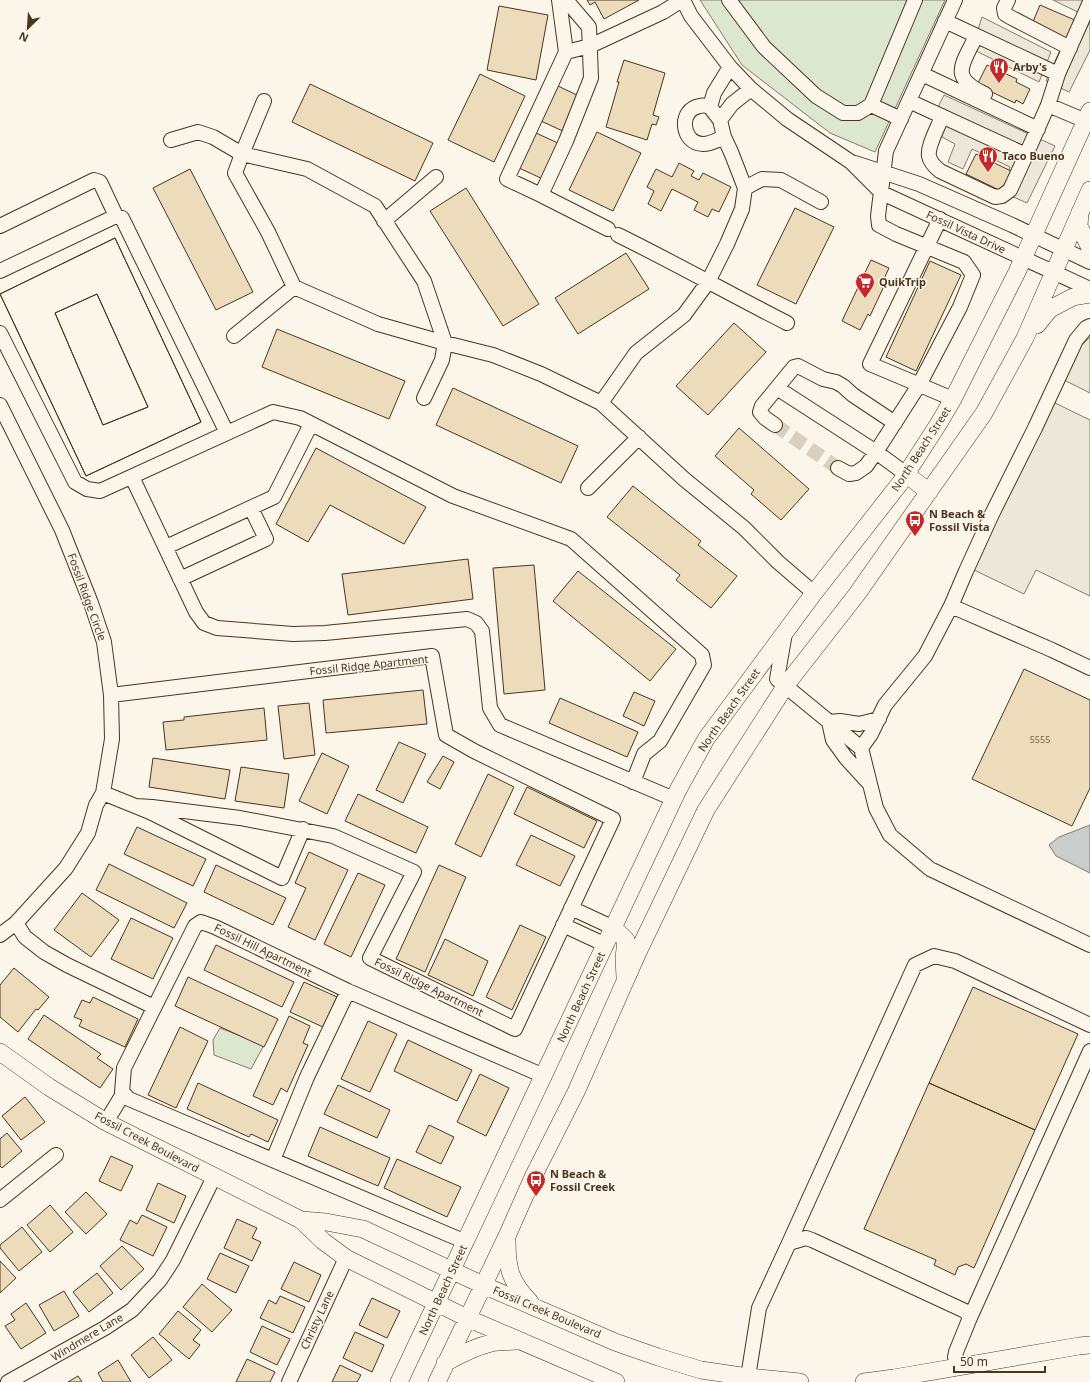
<svg xmlns="http://www.w3.org/2000/svg" width="1090" height="1382" viewBox="0 0 1090 1382" font-family="'Noto Sans',sans-serif">
	<style>
		.green { fill: #dce7d0; stroke: #887966 }
		.parking { fill: #ede7d9; stroke: #887966 }
		.water { fill: #c9cecd; stroke: #887966 }
		.building { fill: #ecdcbc; stroke: #4a3520; fill-rule: evenodd }
		.lines { fill: none; stroke-linecap: round; stroke-linejoin: round }
		.minor-tunnel { stroke: #d8cfc1; stroke-width: 14; stroke-dasharray: 14 7; stroke-linecap: butt }
		.minor-casing { stroke: #4a3520; stroke-width: 16 }
		.major-casing { stroke: #4a3520; stroke-width: 18 }
		.minor { stroke: #fbf6e9; stroke-width: 14 }
		.major { stroke: #fbf6e9; stroke-width: 17 }
		.labels { text-anchor: middle; stroke-width: 3; stroke-linejoin: round; paint-order: stroke }
		.number-label { font-size: 9px; fill: #725f47 }
		.poi-label { font-size: 11px; font-weight: bold; fill: #4a3520; stroke: #fbf6e9; text-anchor: start }
		.street-label { font-size: 11px; fill: #4a3520; stroke: #fbf6e9 }
	</style>
	<rect width="100%" height="100%" fill="#fbf6e9"/>
	<path class="green" d="M700 0H945L875 152 830 133 742 65Z
		M220 1028 264 1045 251 1069 214 1055 213 1040Z"/>
	<path class="parking" d="M1053 0H1090V18Z
		M982 17 1051 52 1039 82 972 49Z
		M1090 21V50L1069 92 1046 81 1060 50 1074 54Z
		M944 95 1055 146 1027 203 1000 191 1010 167 972 149 963 169 948 162 955 144 942 137 939 105Z
		M1090 337V393L1064 380 1081 346Z
		M1053 402 1090 420V596L1036 570 1024 594 972 569Z"/>
	<path class="water" d="M1090 825V873L1056 856 1049 845 1059 837Z"/>
	<path class="building" d="M587 0H639L604 19 595 2 590 5Z
		M1040 5 1077 21 1068 40 1032 24Z
		M499 6 548 15 536 80 487 70Z
		M624 60 665 73 653 115 659 117 656 125 652 124 647 140 606 127 619 82H617Z
		M987 65 1017 79 1016 82 1030 89 1023 104 1016 100 1015 103 977 85Z
		M480 74 525 96 494 162 448 140Z
		M310 84 433 143 415 181 292 122Z
		M558 86 581 97 565 132 541 121Z
		M597 132 641 153 613 211 569 190Z
		M536 133 560 144 543 179 519 168Z
		M976 154 1011 171 1001 191 966 174Z
		M679 163 694 171 691 176 699 180 703 173 731 187 719 212 712 209 708 217 694 210 698 202 672 189 661 211 648 204 654 191 647 187 656 169 672 177Z
		M190 169 253 292 216 310 153 188Z
		M466 188 539 304 503 326 430 211Z
		M795 208 834 227 796 304 757 285Z
		M115 238 201 422 86 476 0 294ZM97 294 148 407 103 425 55 313Z
		M115 238 201 422 86 476 0 294ZM97 294 148 407 103 425 55 313Z
		M626 253 649 289 578 334 555 298Z
		M871 260 889 268 882 283 885 284 870 316 868 314 860 330 842 321Z
		M930 261 961 275 916 371 886 357Z
		M734 323 766 352 708 415 676 386Z
		M277 329 405 381 389 419 262 367Z
		M453 388 578 446 561 483 436 425Z
		M739 428 809 489 781 520 751 494 754 490 715 456Z
		M316 448 426 507 404 544 330 505 308 542 276 524Z
		M633 486 701 541 698 545 737 576 711 608 676 580 680 575 607 517Z
		M468 559 473 599 348 615 342 574Z
		M534 565 545 690 504 694 493 568Z
		M578 571 676 649 650 681 553 601Z
		M1024 669 1090 700V788L1072 826 972 779Z
		M423 690 427 724 326 733 323 700Z
		M634 692 655 701 644 726 623 716Z
		M560 698 638 732 627 757 549 723Z
		M309 703 315 755 284 759 278 706Z
		M264 708 267 740 166 750 163 722 184 720V717Z
		M399 742 426 754 403 803 376 790Z
		M322 753 349 766 327 814 299 801Z
		M443 756 454 762 440 789 427 782Z
		M153 758 230 770 225 799 149 787Z
		M241 767 289 774 284 808 235 801Z
		M488 774 514 787 481 857 455 844Z
		M527 787 597 821 584 848 514 814Z
		M358 794 428 827 416 853 345 821Z
		M137 827 206 859 193 886 124 854Z
		M531 835 575 856 560 886 516 865Z
		M309 852 348 870 315 940 288 927 306 888 295 883Z
		M109 864 187 903 174 928 96 890Z
		M216 865 286 898 273 925 204 892Z
		M439 865 466 877 425 972 396 959Z
		M358 873 385 885 351 957 324 944Z
		M82 893 119 920 91 957 54 930Z
		M131 918 173 938 153 979 111 959Z
		M520 925 546 937 512 1010 486 997Z
		M445 939 488 961 473 996 428 975Z
		M216 945 294 982 282 1007 204 970Z
		M14 968 49 997 38 1010 36 1009 18 1032 0 1017V985Z
		M188 977 278 1019 264 1047 175 1006Z
		M304 982 337 997 323 1027 290 1012Z
		M973 987 1078 1034 1035 1130 929 1083Z
		M93 997 138 1019 125 1047 79 1026 82 1020 74 1017 82 1000 90 1003Z
		M44 1015 101 1054 97 1058 113 1069 100 1088 28 1039Z
		M289 1016 310 1026 303 1043 308 1045 287 1092 281 1088 273 1105 253 1096Z
		M368 1021 397 1034 370 1092 341 1079Z
		M180 1027 208 1041 176 1108 148 1095Z
		M408 1040 472 1070 457 1101 394 1071Z
		M480 1074 509 1088 486 1136 457 1122Z
		M198 1083 278 1120 268 1142 251 1134 249 1137 187 1109Z
		M929 1083 1035 1130 974 1268 966 1264 958 1267 955 1275 934 1265 936 1260 864 1229Z
		M338 1085 390 1110 377 1138 324 1114Z
		M25 1097 45 1122 21 1140 2 1116Z
		M429 1125 454 1137 441 1164 416 1152Z
		M320 1127 390 1158 378 1186 308 1156Z
		M7 1133 22 1151 2 1168 0 1166V1139Z
		M111 1156 133 1166 121 1191 99 1181Z
		M397 1159 461 1187 447 1217 384 1188Z
		M158 1183 186 1196 174 1223 146 1210Z
		M86 1192 107 1214 86 1234 65 1212Z
		M50 1205 73 1232 50 1252 27 1225Z
		M142 1215 167 1227 153 1256 120 1240 130 1220 137 1224Z
		M237 1219 257 1228 252 1238 261 1242 252 1261 224 1248Z
		M22 1227 42 1252 19 1271 0 1248V1245Z
		M122 1246 144 1269 121 1290 100 1266Z
		M220 1253 249 1266 236 1293 207 1279Z
		M0 1261 16 1278 0 1293Z
		M294 1262 321 1275 309 1302 281 1289Z
		M97 1273 113 1293 89 1312 73 1292Z
		M202 1284 232 1310 212 1332 183 1307Z
		M64 1291 79 1316 54 1331 39 1305Z
		M280 1296 305 1307 293 1333 260 1318 269 1300 276 1304Z
		M372 1298 400 1311 387 1338 359 1325Z
		M26 1303 46 1333 21 1349 5 1326 15 1320 11 1314Z
		M178 1311 201 1330 193 1340 200 1345 189 1359 159 1334Z
		M262 1326 290 1339 277 1365 250 1352Z
		M355 1332 384 1345 372 1372 343 1358Z
		M153 1337 172 1360 149 1378 131 1355Z
		M247 1359 275 1372 270 1382H236Z
		M118 1360 131 1382H103L98 1373Z
		M340 1365 361 1375 357 1382H332Z
		M78 1376 82 1382H68Z"/>
	<g class="lines">
		<path class="minor-tunnel" d="M775 425 838 468"/>
		<g class="minor-casing">
			<path id="minor" d="M566 0 589 27 591 78 566 141 541 195 608 229
				M683 0 691 16 730 67 751 89 787 119 851 162 882 193 1090 289
				M729 0 764 47 816 96 843 113H858L871 105 915 0
				M1008 0 1004 8 1005 14 1010 17 1070 48
				M945 21 1058 74
				M976 36C963 64 948 77 985 94
				M566 52 590 46 663 12 682 0
				M922 74 1038 129
				M909 101 1026 155
				M871 105 901 119
				M1048 105 1086 121
				M710 107 714 93 730 67
				M942 116C939 126 927 146 929 156 930 162 935 167 940 171L995 197 1002 196 1010 190 1026 155 1048 105 1058 74 1090 2
				M720 120 732 104 751 89
				M171 140 198 132 213 137 242 154 264 101
				M855 163 919 184 1012 225 1090 262
				M745 188 762 179 781 180 821 202
				M541 195 507 179 566 52 559 0
				M940 219 870 364 953 399
				M384 221 436 177
				M0 226 94 180 100 182 116 216
				M618 235C675 263 730 294 787 323
				M0 271 116 216 122 218 227 433
				M0 333 75 482 87 489 100 491 273 412 300 418 453 496 571 539 702 655 704 665 660 741 644 754 633 782
				M234 336 294 287
				M777 388 876 452 906 474
				M424 398 442 360 445 343 424 281 375 206 307 169 242 154 235 173 268 232 294 287 378 324 445 343 493 355 541 374 601 403 684 479 744 528 778 562 814 593
				M601 403 636 353 684 315 708 282 727 244 742 209 745 188 731 152 724 137 720 120 710 107C707 106 703 105 700 106 678 109 681 144 703 144 711 144 717 140 724 137
				M0 405 62 530 91 603 104 642 111 695 112 739 103 793 96 805 88 833 66 868 16 923 0 935
				M775 425 765 418 760 412 762 406 794 367 798 366 823 379 836 382 843 386 853 395 895 423
				M838 468 849 474 856 473 866 466 876 452 919 385 960 307 973 275 964 262 896 234 879 225 878 216 886 151 955 0
				M132 477 196 612 204 623 217 628 293 634 325 633 467 619 476 623 482 631 490 708 500 725 674 799
				M588 488 639 437
				M166 547 274 497 311 424
				M180 579 266 539 251 508
				M951 606 966 571 992 514 1035 428 1070 353 1076 340 1086 328 1090 326
				M785 633 777 679 861 748 876 808 890 835 930 869 1090 945
				M111 695 432 656 446 735 474 751 613 819 515 1029 370 958 414 872 333 836 240 818 152 807 136 806
				M861 748 871 734 885 705 925 656 951 606 1052 650 1090 668
				M868 782 846 758 833 740 829 722 840 721 859 724 879 719
				M103 793 150 812 282 878 303 829
				M571 908 614 928
				M16 923 25 937 44 952 67 965 154 1007
				M563 925 606 945
				M106 1122 123 1094
				M273 1160 307 1077 348 991
				M0 1200 56 1155
				M466 1242 129 1099 122 1092 124 1068 195 926 201 922 215 927 348 991 544 1076
				M789 1243 915 965 934 956 955 961 1090 1025
				M969 1320 1090 1051
				M748 1377 759 1308 789 1243 806 1238 812 1240 965 1311 969 1315V1320L956 1352 955 1357 961 1366
				M8 1382 105 1328 132 1310 160 1280 173 1260 214 1177
				M289 1382 346 1258"/>
		</g>
		<g class="major-casing">
			<path id="major" d="M1080 212 1079 226 1090 248
				M1037 325 1050 309 1073 297 1090 294
				M906 474 929 492
				M614 928 626 940 624 958 625 977
				M0 1052 49 1087 106 1122 301 1220 323 1241 346 1258 467 1318 616 1382
				M301 1220 326 1222 363 1229 483 1285 615 1342 658 1357 701 1370 748 1377 800 1382
				M507 1240C507 1269 510 1281 530 1302
				M445 1363C459 1355 475 1347 491 1343 499 1341 508 1342 516 1341
				M399 1382 678 790 706 739 814 593 901 482 939 423 953 399 970 365 1017 272 1090 111
				M437 1382 507 1236 534 1175 576 1092 638 952 706 810 786 685 857 594 984 413 1025 338 1090 190
				M864 1382 894 1378 1079 1346 1090 1345"/>
		</g>
		<use href="#minor" class="minor"/>
		<use href="#major" class="major"/>
	</g>
	<defs>
		<g id="restaurant-pin" transform="scale(1)"><path d="M0 17L-7.5 6A9.5 9.5 0 1 1 7.5 6Z" fill="#c62828" stroke="#fbf6e9"/><path d="M-5-6h1v4h1v-4h1v4h1v-4h1v5L-1.5 .5V6h-2V.5L-5-1ZM5-6V6H3V1.5H1.5Q1.5-4 5-6Z" fill="#fff"/></g>
		<g id="supermarket-pin" transform="scale(1)"><path d="M0 17L-7.5 6A9.5 9.5 0 1 1 7.5 6Z" fill="#c62828" stroke="#fbf6e9"/><path d="M-6-5.5h2.5l.6 2H6L4.5 2H-2.5L-4.4-4H-6ZM-1.5 3.2a1.3 1.3 0 1 0 .1 0ZM3 3.2a1.3 1.3 0 1 0 .1 0Z" fill="#fff"/></g>
		<g id="bus-pin" transform="scale(1)"><path d="M0 17L-7.5 6A9.5 9.5 0 1 1 7.5 6Z" fill="#c62828" stroke="#fbf6e9"/><path d="M-5-6H5V4H4V6H2V4H-2V6H-4V4H-5ZM-3.5-4V0h7V-4ZM-3.5 1.2v1.5H-2V1.2ZM2 1.2v1.5H3.5V1.2Z" fill="#fff"/></g>
	</defs>
	<g fill-rule="evenodd">
		<use href="#restaurant-pin" x="999" y="67"/>
		<use href="#restaurant-pin" x="988" y="156"/>
		<use href="#supermarket-pin" x="865" y="282"/>
		<use href="#bus-pin" x="915" y="520"/>
		<use href="#bus-pin" x="536" y="1180"/>
	</g>
	<g class="labels">
		<g class="number-label">
			<text x="1040" y="743">5555</text>
		</g>
		<g class="poi-label">
			<text x="1013" y="71">Arby's</text>
			<text x="1002" y="160">Taco Bueno</text>
			<text x="879" y="286">QuikTrip</text>
			<text x="929" y="518">N Beach &amp;<tspan x="929" dy="13">Fossil Vista</tspan></text>
			<text x="550" y="1178">N Beach &amp;<tspan x="550" dy="13">Fossil Creek</tspan></text>
		</g>
		<g class="street-label">
			<text transform="translate(966 232) rotate(25)" y="4">Fossil Vista Drive</text>
			<text transform="translate(921 449) rotate(-57)" y="4">North Beach Street</text>
			<text transform="translate(87 597) rotate(70)" y="4">Fossil Ridge Circle</text>
			<text transform="translate(369 665) rotate(-6)" y="4">Fossil Ridge Apartment</text>
			<text transform="translate(729 710) rotate(-55)" y="4">North Beach Street</text>
			<text transform="translate(263 950) rotate(26)" y="4">Fossil Hill Apartment</text>
			<text transform="translate(429 987) rotate(26)" y="4">Fossil Ridge Apartment</text>
			<text transform="translate(581 997) rotate(-65)" y="4">North Beach Street</text>
			<text transform="translate(147 1142) rotate(28)" y="4">Fossil Creek Boulevard</text>
			<text transform="translate(443 1290) rotate(-65)" y="4">North Beach Street</text>
			<text transform="translate(547 1312) rotate(23)" y="4">Fossil Creek Boulevard</text>
			<text transform="translate(317 1320) rotate(-65)" y="4">Christy Lane</text>
			<text transform="translate(87 1337) rotate(-31)" y="4">Windmere Lane</text>
		</g>
	</g>
	<g transform="translate(28 28) rotate(205)" stroke="#fbf6e9" stroke-width="3" paint-order="stroke">
	<path d="M0-3L7 15L0 10L-7 15Z" fill="#4a3520"/>
	<text y="-6" font-size="11" font-weight="bold" text-anchor="middle" fill="#4a3520">N</text>
	</g>
	<path d="M954 1366v6h91v-6" fill="none" stroke="#4a3520" stroke-width="2"/>
	<text x="960" y="1366" font-size="12" fill="#4a3520" stroke="#fbf6e9" stroke-width="3" paint-order="stroke">50 m</text>
</svg>
